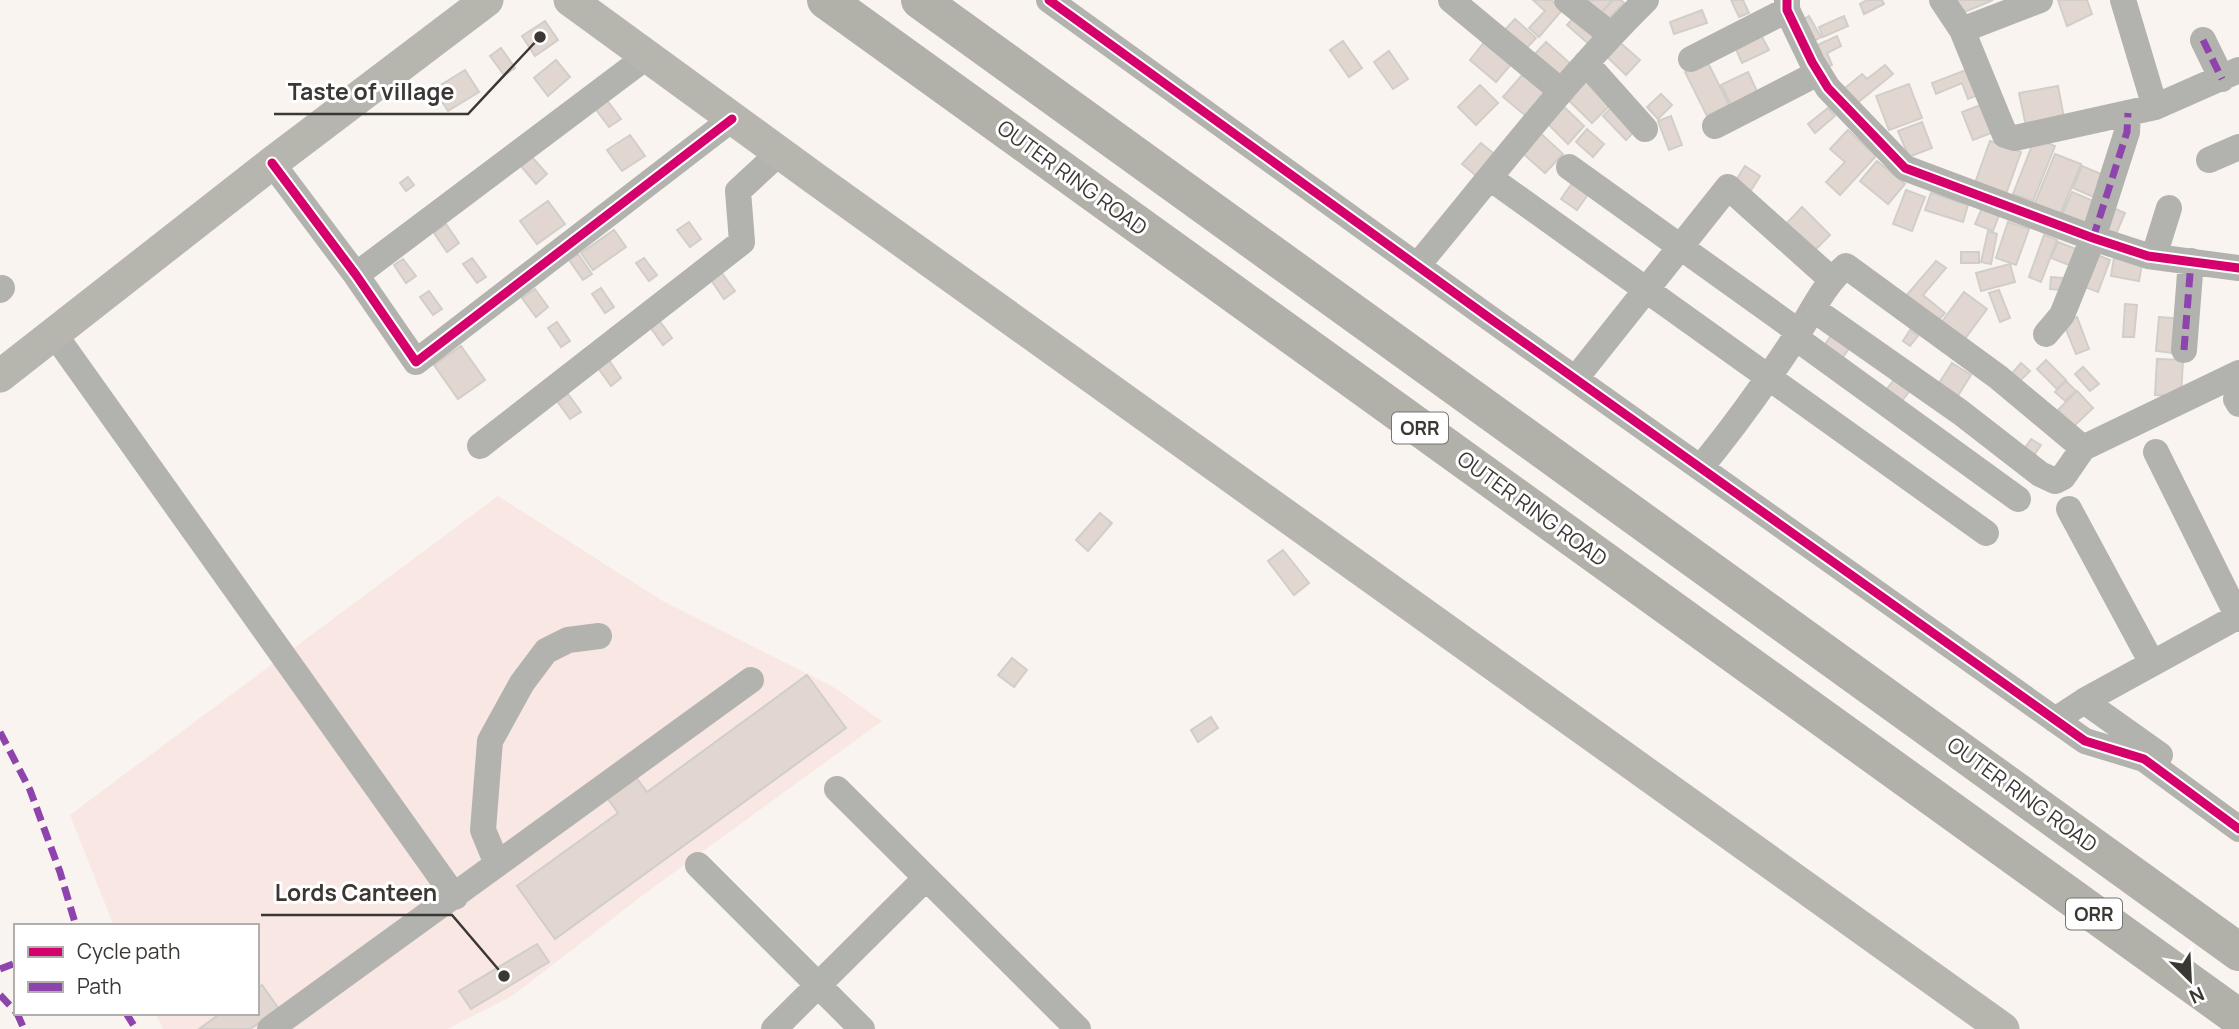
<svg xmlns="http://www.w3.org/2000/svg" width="2239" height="1029" viewBox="0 0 2239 1029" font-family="Manrope,sans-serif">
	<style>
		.education { fill: #f8e7e3 }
		.building { fill: #e1d7d0; stroke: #d1ceca; stroke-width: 2 }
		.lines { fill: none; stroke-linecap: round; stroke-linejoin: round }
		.minor { stroke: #b2b3ae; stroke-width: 26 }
		.major { stroke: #b6b6af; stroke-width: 33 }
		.highway { stroke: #b1b0a9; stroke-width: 38 }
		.quiet { stroke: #8e44ad; stroke-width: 7; stroke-dasharray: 14 7; stroke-linecap: butt }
		.cycleway-casing { stroke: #fff; stroke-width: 13 }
		.cycleway { stroke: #d6006c; stroke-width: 9 }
		.labels { text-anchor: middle; stroke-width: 6; stroke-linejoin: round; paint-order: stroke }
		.shield { fill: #fff; stroke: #767371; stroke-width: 2 }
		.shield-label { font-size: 19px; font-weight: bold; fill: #3b3734 }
		.street-label { font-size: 21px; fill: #3b3734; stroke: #fff }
		.leader { fill: none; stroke: #3b3734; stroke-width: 2.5 }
		.callout-dot { fill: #3b3734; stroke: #fff; stroke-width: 2.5 }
		.callout-label { font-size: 23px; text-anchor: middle; font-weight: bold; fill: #3b3734; stroke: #fff; stroke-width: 6; stroke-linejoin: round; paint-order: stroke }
	</style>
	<rect width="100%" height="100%" fill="#f9f4ef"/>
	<path class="education" d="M498 496 661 600 833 687 882 721 647 892 512 996 447 1029H163L155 1013H257V926H114L70 815Z"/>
	<path class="building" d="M1533 0H1551L1562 10 1539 37 1529 28 1545 11Z
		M1584 0H1612L1600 14Z
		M1613 0H1621L1624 3 1609 18 1602 12Z
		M1731 0H1743L1749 13 1739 17Z
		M1867 0H1882L1884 4 1864 14 1860 4Z
		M1956 0H1993L1960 14Z
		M2058 0H2087L2092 14 2067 26Z
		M1702 10 1707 23 1674 34 1670 22Z
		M1580 11 1602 31 1590 45 1567 25Z
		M1809 16 1821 37 1812 42 1801 21Z
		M1844 16 1848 26 1823 37 1819 27Z
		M1515 19 1536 38 1521 54 1500 35Z
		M545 21 558 40 535 56 522 36Z
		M1761 35 1769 50 1742 63 1735 47Z
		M1837 36 1841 46 1827 53 1832 65 1821 70 1811 48Z
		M1486 40 1513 62 1496 82 1470 60Z
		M1617 40 1640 60 1626 75 1604 54Z
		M1343 41 1362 68 1349 77 1330 50Z
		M1546 42 1572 65 1561 78 1535 54Z
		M501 48 515 68 504 75 490 56Z
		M1389 51 1408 79 1393 89 1374 62Z
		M556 60 570 77 548 96 534 78Z
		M1707 61 1729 105 1707 116 1685 72Z
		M1885 65 1893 74 1856 104 1844 89 1862 74 1867 79Z
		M1971 68 1981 94 1968 99 1962 83 1936 94 1932 83Z
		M465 70 479 92 448 111 434 89Z
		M1525 72 1548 92 1526 116 1503 97Z
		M1748 72 1762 102 1736 114 1721 85Z
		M1581 75 1611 104 1592 123 1562 94Z
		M1909 84 1922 118 1889 130 1876 96Z
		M1480 85 1498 103 1476 125 1458 107Z
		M2058 86 2064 118 2026 126 2019 93Z
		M1661 94 1672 105 1658 119 1647 107Z
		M606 99 621 119 609 127 594 107Z
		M1560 103 1584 126 1568 144 1543 119Z
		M1983 104 1994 132 1973 140 1962 112Z
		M1613 106 1636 130 1626 140 1603 116Z
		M1828 108 1835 116 1815 133 1808 124Z
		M1671 116 1682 145 1669 150 1658 121Z
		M1922 122 1932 148 1909 157 1898 131Z
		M1587 129 1604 144 1593 157 1576 142Z
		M1537 130 1563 154 1545 173 1519 150Z
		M1848 130 1876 156 1840 195 1826 182 1845 162 1830 149Z
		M630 135 645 156 622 171 607 150Z
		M2035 138 2055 146 2033 201 2013 194Z
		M1990 141 2021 152 2006 194 1975 183Z
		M1481 143 1498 157 1479 178 1462 164Z
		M2055 154 2081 164 2060 215 2034 205Z
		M531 156 547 174 536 184 520 165Z
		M1877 161 1905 184 1888 204 1860 181Z
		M1745 166 1760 176 1750 192 1735 182Z
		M2082 166 2108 177 2098 199 2073 188Z
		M408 177 414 185 406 191 400 183Z
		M1573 182 1589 193 1577 210 1561 199Z
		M1906 190 1925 197 1912 231 1893 224Z
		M2072 192 2098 203 2089 226 2062 215Z
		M1931 193 1968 205 1963 222 1925 210Z
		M548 201 565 224 537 244 520 221Z
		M2106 205 2125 213 2116 234 2097 226Z
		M1983 206 2000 213 1993 231 1975 224Z
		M1802 207 1830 235 1814 251 1786 224Z
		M689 222 701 239 690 247 677 230Z
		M2008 222 2029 229 2016 265 1996 258Z
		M446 224 459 243 447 252 434 233Z
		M614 230 626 247 593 270 581 253Z
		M1988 231 1997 234 1991 264 1981 262Z
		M2044 235 2057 240 2041 282 2029 277Z
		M2058 242 2081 251 2074 267 2051 258Z
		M1961 252H1979V263H1961Z
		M2090 252 2110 260 2098 292 2077 284Z
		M578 254 592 274 583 280 569 260Z
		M472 258 486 277 477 283 463 264Z
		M644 258 657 275 649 281 636 263Z
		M2114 258 2142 263 2139 281 2111 276Z
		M403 259 416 276 406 283 394 265Z
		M1936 261 1946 268 1923 295 1945 313 1937 322 1906 296Z
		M2010 264 2015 282 1981 291 1976 273Z
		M721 272 735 291 724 299 711 280Z
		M2051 277 2063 278 2062 290 2050 289Z
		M601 288 614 307 605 313 592 294Z
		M535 289 548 307 536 317 522 298Z
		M1999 290 2010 318 2000 322 1989 293Z
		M429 291 442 309 433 315 420 297Z
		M1964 292 1987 309 1964 340 1941 323Z
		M2125 304 2137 305 2134 337H2123Z
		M2077 317 2089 349 2076 354 2063 322Z
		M2159 317 2184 319 2180 354 2156 351Z
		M659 320 672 338 663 345 650 327Z
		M557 322 570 341 561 347 548 328Z
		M1910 330 1918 336 1910 346 1903 341Z
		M1833 332 1852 344 1841 360 1823 348Z
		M461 346 485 380 458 399 434 365Z
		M2157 359 2183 360 2181 396 2155 395Z
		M609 360 621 378 611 386 598 368Z
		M2046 360 2066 380 2057 389 2037 369Z
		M1952 363 1971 375 1955 400 1936 388Z
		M2021 363 2030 371 2016 385 2008 378Z
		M2083 367 2099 384 2090 391 2075 374Z
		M1897 376 1912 388 1901 402 1886 390Z
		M2066 381 2076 391 2065 401 2055 392Z
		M2077 391 2093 408 2074 426 2058 410Z
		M568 394 581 412 570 419 557 401Z
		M2031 439 2041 445 2032 458 2023 451Z
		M1100 513 1112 523 1088 551 1076 540Z
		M1283 550 1309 583 1294 595 1268 561Z
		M1012 658 1027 670 1014 687 998 675Z
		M807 675 846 728 555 939 517 886 618 813 603 792 632 772 647 792Z
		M1211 717 1218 728 1198 742 1191 730Z
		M537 944 549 962 471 1009 459 991Z
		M262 985 279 1009 250 1029H199L221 1013H257V988Z"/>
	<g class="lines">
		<path class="minor" d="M1049 0 1488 317 2085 741 2144 759 2239 829
			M1451 0 1561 91
			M1567 0 1611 35
			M1787 0V10L1812 62 1828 88 1905 168 2093 238 2148 256 2239 268
			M1942 0 1962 30 2040 0
			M2123 0 2155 107
			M1962 30 2005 135 2015 138 2155 107 2239 70
			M2203 40 2222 79
			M1691 59 1787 10
			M1586 63 1645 129
			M1715 126 1818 73
			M2209 160 2239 147
			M272 163 356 275 416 362 732 119
			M1569 167 1799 332
			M1490 178 1986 533
			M2154 256 2169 208
			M1417 266C1492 176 1563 82 1646 0
			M356 275 646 57
			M0 290 2 288
			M1813 309 1960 412 2040 474 2055 481 2063 477 2083 448 2239 373
			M2046 334 2062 315 2093 238 2127 132 2128 113
			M55 335 455 897
			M1796 338 2018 499
			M2184 350 2191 261
			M1576 378 1728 187 1831 279
			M2236 399 2239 404
			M480 446 742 242 738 191 779 153
			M2156 452 2239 619
			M1701 467C1734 427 1764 385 1793 341 1811 315 1822 286 1846 266L1998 377 2083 448
			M2069 509 2152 663
			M2084 701 2160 755
			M2055 720 2084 701 2239 616
			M837 789 1078 1029
			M497 864 483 830 490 741 522 683 546 651 568 640 599 636
			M698 865 862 1029
			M270 1029C431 914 590 796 751 680
			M774 1029 926 878"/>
		<path class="major" d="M570 0 817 180 2003 1029
			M0 376 272 163 487 0"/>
		<path class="highway" d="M826 0 2239 1018
			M920 0 2239 952"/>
		<path class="quiet" d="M2203 40 2222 79
			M2093 238 2127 132 2128 113
			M2184 350 2191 261
			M0 732 30 790 60 872 76 926
			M0 969 16 963
			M0 995 16 1012
			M17 1013 24 1029
			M126 1013 136 1029"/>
		<g class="cycleway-casing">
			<path id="cycleway" d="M1049 0 1488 317 2085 741 2144 759 2239 829
				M1787 0V10L1812 62 1828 88 1905 168 2093 238 2148 256 2239 268
				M272 163 356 275 416 362 732 119"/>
		</g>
		<use href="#cycleway" class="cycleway"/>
	</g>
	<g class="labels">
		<g class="shield">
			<rect x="1392" y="412.5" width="56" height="31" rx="5"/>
			<rect x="2066" y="898.5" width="56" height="31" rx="5"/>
		</g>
		<g class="shield-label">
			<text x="1420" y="435">ORR</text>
			<text x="2094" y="921">ORR</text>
		</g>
		<g class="street-label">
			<text transform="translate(1072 178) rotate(36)" y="7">OUTER RING ROAD</text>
			<text transform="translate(1532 509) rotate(36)" y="7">OUTER RING ROAD</text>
			<text transform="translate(2022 795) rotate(36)" y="7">OUTER RING ROAD</text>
		</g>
	</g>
	<path class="leader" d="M540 37L468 114H274M504 976L452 915H261"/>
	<g class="callout-dot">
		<circle cx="540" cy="37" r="7"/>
		<circle cx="504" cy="976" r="7"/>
	</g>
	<g class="callout-label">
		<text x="371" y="100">Taste of village</text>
		<text x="356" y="901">Lords Canteen</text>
	</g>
	<rect x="14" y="924" width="245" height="91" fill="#ffffff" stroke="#b1afae" stroke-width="2"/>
	<rect x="28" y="947" width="35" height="10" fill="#d6006c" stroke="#b1afae" stroke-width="2"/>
	<text x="77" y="959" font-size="21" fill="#3b3734">Cycle path</text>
	<rect x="28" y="982" width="35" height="10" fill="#8e44ad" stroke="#b1afae" stroke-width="2"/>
	<text x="77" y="994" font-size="21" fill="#3b3734">Path</text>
	<g transform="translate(2190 980) rotate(156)" stroke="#ffffff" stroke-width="5" paint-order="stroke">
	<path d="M0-5L12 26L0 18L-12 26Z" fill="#3b3734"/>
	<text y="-10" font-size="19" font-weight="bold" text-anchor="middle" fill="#3b3734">N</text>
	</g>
</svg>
